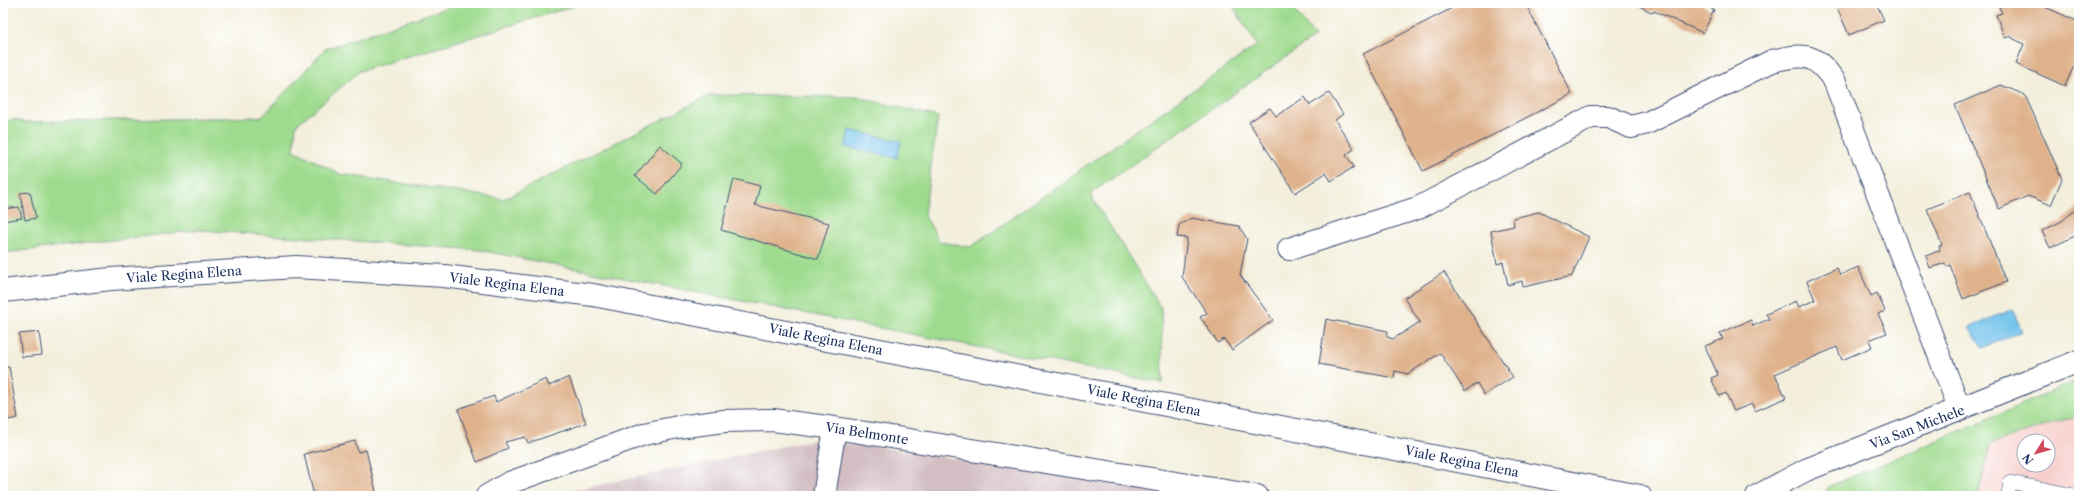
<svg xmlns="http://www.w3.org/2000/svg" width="2082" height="499" viewBox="0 0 2082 499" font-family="'Libre Caslon Text',serif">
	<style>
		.built { fill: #f7d0cd; fill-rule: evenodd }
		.industrial { fill: #d2bec3 }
		.green { fill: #9fdb8e; stroke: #5d8576 }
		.water { fill: #6fc1eb; stroke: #4578a4 }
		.building { fill: #dfb28c }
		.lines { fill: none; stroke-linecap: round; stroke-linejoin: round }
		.service-casing { stroke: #3b4c71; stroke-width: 14 }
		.minor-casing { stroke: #3b4c71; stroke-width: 24 }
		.secondary-casing { stroke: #3b4c71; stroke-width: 24 }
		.service { stroke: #fff; stroke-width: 13 }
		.minor { stroke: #fff; stroke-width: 22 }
		.secondary { stroke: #fff; stroke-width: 22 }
		.labels { text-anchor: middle; stroke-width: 3.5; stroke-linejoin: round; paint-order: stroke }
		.street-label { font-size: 13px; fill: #1b2f5e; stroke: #fff }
	</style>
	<rect width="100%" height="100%" fill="#fff"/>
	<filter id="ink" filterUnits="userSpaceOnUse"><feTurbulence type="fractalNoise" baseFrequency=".025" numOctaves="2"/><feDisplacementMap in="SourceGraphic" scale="8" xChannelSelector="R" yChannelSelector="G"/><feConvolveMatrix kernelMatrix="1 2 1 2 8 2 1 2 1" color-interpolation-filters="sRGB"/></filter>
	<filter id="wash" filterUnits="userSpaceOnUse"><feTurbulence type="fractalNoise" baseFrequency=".012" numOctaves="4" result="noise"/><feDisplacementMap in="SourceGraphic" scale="16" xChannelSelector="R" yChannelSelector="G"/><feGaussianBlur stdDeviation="0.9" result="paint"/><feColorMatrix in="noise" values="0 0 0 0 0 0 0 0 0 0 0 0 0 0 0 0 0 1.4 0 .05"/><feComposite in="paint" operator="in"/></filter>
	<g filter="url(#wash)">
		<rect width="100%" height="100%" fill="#f3efdc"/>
		<path class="built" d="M2079 415V496H1978L1990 444ZM2024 441H2048V465H2024Z"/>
		<path class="industrial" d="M813 440 870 446 1209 496H546Z"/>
		<path class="green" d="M460 3H584L360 71 296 125 294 150 340 174 504 199 710 95 857 97 938 117 924 214 940 242 971 247 1257 45 1231 3H1289L1315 37 1090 194 1161 308 1163 383 479 250 199 230 3 253V123L14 119 24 122 262 117 325 49Z
			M2079 380V415L1990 444 1978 496H1824L1828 487Z"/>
		<path class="water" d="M849 130 901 141 897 158 845 147Z
			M2012 309 2022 331 1983 348 1969 328Z"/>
		<g id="blocks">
			<path class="building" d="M1462 3H1525L1572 94 1423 171 1363 54Z
				M1641 3H1698L1714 10 1703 33 1654 11 1653 13 1639 6Z
				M1835 3H1876L1884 20 1849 35Z
				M2009 3H2036L2079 22V68L2074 66 2065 86 2016 64 2024 44 2012 38 2011 36 2005 38 1996 15 2002 13 1999 7Z
				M2001 85 2025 95 2062 179 2051 205 2028 196 1999 209 1955 105Z
				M1329 93 1343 114 1335 120 1354 149 1346 155 1354 167 1331 181 1326 173 1295 193 1249 122 1270 108 1276 116 1305 97 1310 105Z
				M660 145 682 164 657 194 635 176Z
				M734 179 760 186 755 205 829 223 818 259 721 230Z
				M30 192 36 218 25 220 20 193Z
				M1970 192 2006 282 1963 299 1950 265 1947 267 1945 263 1930 268 1926 256 1940 250 1939 246 1942 245 1927 209Z
				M2079 200V234L2050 248 2042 231 2062 221 2075 210Z
				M19 207 22 218 3 221V209Z
				M1539 212 1589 237 1572 276 1523 287 1522 281 1508 285 1503 262 1497 264 1491 231 1514 226 1513 218Z
				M1191 218 1239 226 1247 239 1240 275 1273 320 1232 350 1224 339 1218 343 1200 317 1207 313 1182 277 1187 238 1177 237 1179 225Z
				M1858 267 1871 296 1877 293 1885 311 1878 314 1887 333 1869 340 1872 347 1842 360 1837 347 1775 374 1786 398 1755 411 1752 404 1734 411 1726 393 1719 396 1711 378 1718 375 1705 346 1723 339 1720 333 1751 320 1753 326 1769 319 1766 314 1796 301 1799 307 1815 300 1807 281 1837 268 1840 275Z
				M1444 272 1513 377 1484 395 1477 383 1465 391 1440 353 1408 374 1395 371 1394 378 1319 364 1326 319 1388 331 1387 337 1393 339 1420 322 1404 298Z
				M39 332 42 355 22 357 19 334Z
				M9 367 18 418 3 421V368Z
				M569 377 586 423 528 443 525 437 505 442 508 448 477 462 458 409 494 396 496 402 546 379 549 386Z
				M355 441 358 452 366 450 377 496H314L304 454Z
				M640 493V496H629V495Z"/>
		</g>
	</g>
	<g filter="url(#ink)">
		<use href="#blocks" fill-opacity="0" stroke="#3b4c71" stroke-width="1"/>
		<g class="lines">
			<g class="service-casing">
				<path id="service" d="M2008 496 2010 482 2079 496"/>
			</g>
			<g class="minor-casing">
				<path id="minor" d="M1289 249 1418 208 1591 117H1608L1631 127 1647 123 1772 61C1805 53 1815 53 1835 82L1960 410
					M487 496 509 483 644 434 678 427 724 421 773 420 835 428 1257 496
					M824 496 835 428
					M1757 496 1806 470 2079 361"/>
			</g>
			<g class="secondary-casing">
				<path id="secondary" d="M3 291 111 279 296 267 444 276 593 295 1640 496"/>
			</g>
			<use href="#service" class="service"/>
			<use href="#minor" class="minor"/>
			<use href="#secondary" class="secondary"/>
		</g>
	</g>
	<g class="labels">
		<g class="street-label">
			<text transform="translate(184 274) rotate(-4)" y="5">Viale Regina Elena</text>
			<text transform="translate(507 284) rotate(7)" y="5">Viale Regina Elena</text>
			<text transform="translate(826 339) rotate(11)" y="5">Viale Regina Elena</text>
			<text transform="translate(1144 400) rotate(11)" y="5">Viale Regina Elena</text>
			<text transform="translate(1917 427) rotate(-21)" y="5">Via San Michele</text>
			<text transform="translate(867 433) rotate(9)" y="5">Via Belmonte</text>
			<text transform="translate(1462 461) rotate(11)" y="5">Viale Regina Elena</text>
		</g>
	</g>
	<rect width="2082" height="499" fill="none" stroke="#fff" stroke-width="16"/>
	<g transform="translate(2036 453) rotate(233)"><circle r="19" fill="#ffffff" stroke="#a4acbf"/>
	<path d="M0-3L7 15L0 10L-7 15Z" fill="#d1495b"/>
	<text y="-6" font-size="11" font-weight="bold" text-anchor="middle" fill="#1b2f5e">N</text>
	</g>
</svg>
